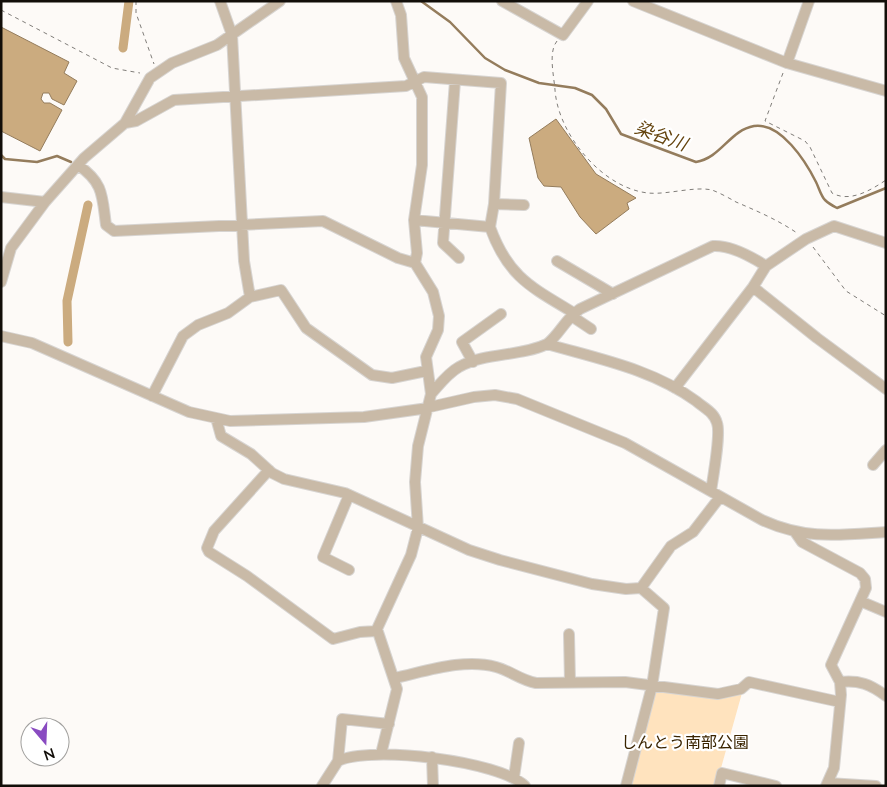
<svg xmlns="http://www.w3.org/2000/svg" width="887" height="787" viewBox="0 0 887 787" font-family="Lato,'Noto Sans JP',sans-serif">
	<style>
		.green { fill: #ffe3be }
		.water { fill: #cbab7f; stroke: #947c5c }
		.lines { fill: none; stroke-linecap: round; stroke-linejoin: round }
		.stream { stroke: #947c5c; stroke-width: 2.5 }
		.canal { stroke: #cbab7f; stroke-width: 9 }
		.minor-casing { stroke: #d7d4d1; stroke-width: 12 }
		.path { stroke: #807d79; stroke-width: 1; stroke-dasharray: 4 4; stroke-linecap: butt }
		.minor { stroke: #c9baa7; stroke-width: 10 }
		.labels { text-anchor: middle; stroke-width: 4.5; stroke-linejoin: round; paint-order: stroke }
		.park-label { font-size: 16px; fill: #3a2400; stroke: #fff }
		.water-label { font-size: 18px; font-style: italic; fill: #65440e; stroke: #fff }
	</style>
	<rect width="100%" height="100%" fill="#fdfaf7"/>
	<path class="green" d="M659 692 716 698 742 693 716 786H630L653 693Z"/>
	<path class="water" d="M1 27 69 62 64 73 77 81 64 105 52 99 49 93H43L41 99 44 103H50L62 110 40 151 1 131Z
		M556 119 596 174 636 198 627 203 629 209 596 234 580 217 561 187 544 186 538 178 529 138Z"/>
	<g class="lines">
		<path class="stream" d="M421 1 450 22 485 58 505 70 539 83 575 88 592 95 606 109 621 134 696 162C721 158 730 130 754 126 781 122 806 162 816 182 819 188 821 196 825 200 828 203 833 206 837 208L886 188
			M1 155 5 159 37 162 57 156 71 162"/>
		<path class="canal" d="M123 48 129 1
			M68 342 67 301 88 205"/>
		<g class="minor-casing">
			<path id="minor" d="M220 1 232 35 244 261 250 297
				M396 1 401 15 404 58 422 97V165L414 220 417 253 415 263
				M502 1 563 35 588 1
				M633 1 787 63 886 91
				M787 63 809 1
				M455 81 443 243 459 258
				M125 123 136 121 174 100 406 86 424 77 501 83 494 204 490 227 414 220
				M78 165C104 183 102 196 106 225L114 231 323 221 398 258 415 263 433 292 439 316 438 330 426 357 431 394 418 446 415 482 418 528 411 555 377 629 397 689 381 754
				M1 197 45 202
				M494 204 524 205
				M490 227C508 277 531 287 574 313L576 319 591 329
				M557 261 613 294
				M1 282 11 248 45 202 84 158 125 123 150 78 172 63 217 45 280 1
				M753 287 817 338 886 389
				M1 336 32 343 189 412 230 421 364 417 421 409 474 397 495 395 517 399 625 443 762 520C806 540 839 535 886 532
				M473 362 462 342 501 314
				M675 388 753 287 766 266 806 239 834 226 886 243
				M431 394C439 385 448 373 459 367 485 352 520 357 547 344
				M152 396 183 336 198 325 228 313 250 297 281 290 306 328 372 375 392 378 426 371
				M216 418 221 436 251 454 272 473 284 479 345 493 469 550 500 560 592 584 626 589 641 588
				M873 465 886 450
				M269 470 214 531 207 548 209 552 247 576 333 639 360 632 377 631
				M711 491C713 477 721 434 717 423 714 412 704 408 696 401 652 369 599 359 547 344 560 334 565 319 580 309L713 246C730 245 752 257 766 266
				M349 495 323 557 349 570
				M795 532 802 542 860 573 865 579 866 588 831 665 840 682 841 695 834 768 826 786
				M860 601 886 612
				M569 634 570 682
				M395 678C427 671 464 658 496 667 511 671 520 680 536 683L625 682 718 694 741 689 749 682 840 702
				M840 682C859 680 870 684 886 696
				M432 757 433 786
				M338 761 342 719 389 724
				M514 777 519 743
				M828 783 876 786
				M322 786 338 761C370 745 500 761 525 786
				M626 786 652 686 664 608 641 588 671 546 693 532 720 497
				M719 786 722 773 776 786"/>
		</g>
		<path class="path" d="M136 1V13L154 64
			M1 10 112 68 140 73
			M557 41C548 52 554 76 555 90 558 134 602 188 648 193 667 195 694 186 712 190 720 193 729 198 736 202 757 211 778 220 797 233
			M783 73 765 121 805 141 810 147 832 193C850 203 871 190 886 180
			M813 247 846 291 886 316"/>
		<use href="#minor" class="minor"/>
	</g>
	<g class="labels">
		<g class="park-label">
			<text x="685" y="748">しんとう南部公園</text>
		</g>
		<g class="water-label">
			<text transform="translate(661 136) rotate(20)" y="6">染谷川</text>
		</g>
	</g>
	<rect width="887" height="787" fill="none" stroke="#120e09" stroke-width="5"/>
	<g transform="translate(45 742) rotate(161)"><circle r="24" fill="#ffffff" stroke="#a09f9d"/>
	<path d="M0-4L9 19L0 12L-9 19Z" fill="#894bc1"/>
	<text y="-8" font-size="14" font-weight="bold" text-anchor="middle" fill="#120e09">N</text>
	</g>
</svg>
